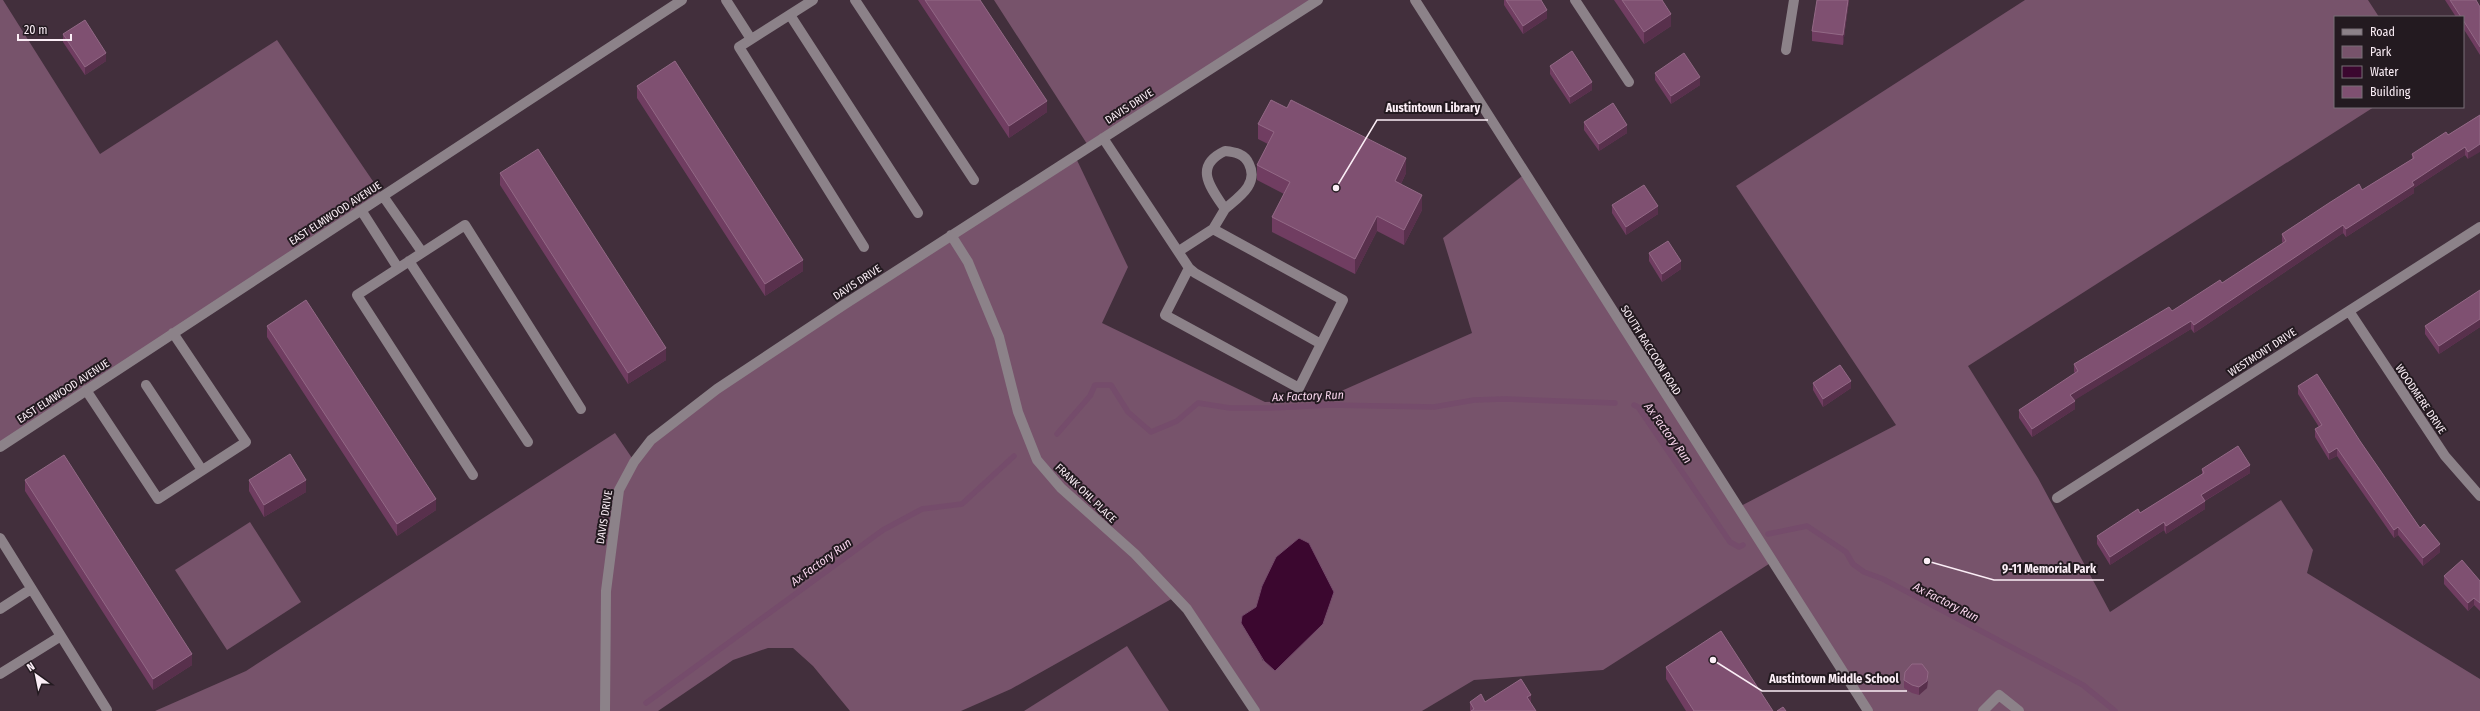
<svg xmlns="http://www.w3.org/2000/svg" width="2480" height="711" viewBox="0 0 2480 711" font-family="'Fira Sans Condensed',sans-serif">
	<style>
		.green { fill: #77536b; fill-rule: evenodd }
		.water { fill: #3b072f; stroke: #754c6b }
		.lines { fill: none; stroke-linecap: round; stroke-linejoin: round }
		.stream { stroke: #754c6b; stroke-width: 5.5 }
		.minor { stroke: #8c8289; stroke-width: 10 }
		.wall { fill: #703d61 }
		.shaded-wall { fill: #58304c }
		.building { fill: #7f5071; stroke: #936986 }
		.labels { text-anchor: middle; stroke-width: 4; stroke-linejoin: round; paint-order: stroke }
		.street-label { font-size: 11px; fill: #fbeef6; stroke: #231a20 }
		.water-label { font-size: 12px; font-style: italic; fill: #f8d5ec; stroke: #231a20 }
		.leader { fill: none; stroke: #fbeef6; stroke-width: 1.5 }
		.callout-dot { fill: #fbeef6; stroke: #231a20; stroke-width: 1.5 }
		.callout-label { font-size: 12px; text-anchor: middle; font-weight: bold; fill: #fbeef6; stroke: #231a20; stroke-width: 4; stroke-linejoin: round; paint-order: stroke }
	</style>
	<rect width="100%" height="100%" fill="#422f3c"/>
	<path class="green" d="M0 0H3L100 154 277 40 383 196 0 447Z
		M994 0H1318L1089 147Z
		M2025 0H2368L2379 17H2335V107H2374L1968 366 2038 478 2110 612 2281 500 2313 550 2307 573 2480 679V711H1868L1772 562 1603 670 1474 680 1422 711H1255L1175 597 1011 689 961 711H850L813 666 793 648H768L733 660 658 711H155L246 671 615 433 634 461 683 415 1075 156 1128 267 1102 323 1265 402 1321 400 1472 333 1443 238 1526 173 1737 508 1896 425 1736 186ZM1262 586 1263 661 1242 616 1256 607Z
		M250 522 301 602 227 650 175 570Z
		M1127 646 1169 711H1024Z"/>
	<path class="water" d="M1299 538 1309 543 1334 592 1323 624 1275 671 1264 661 1241 623 1242 616 1256 607 1262 586 1276 557Z"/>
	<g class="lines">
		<path class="stream" d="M1634 405 1638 407 1730 542 1739 547 1743 545
			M1057 434 1090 396 1095 385H1111L1128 412 1151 432 1177 421 1198 403 1230 408H1272L1330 405 1434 407 1474 400 1505 399 1615 403
			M1768 534 1807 526 1846 552 1853 564 1864 572 1883 579 2083 685 2115 711
			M646 703 883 530 922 509 962 504 1014 456"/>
		<path class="minor" d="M726 0 751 39
			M813 0 739 47 864 247
			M855 0 974 180
			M1415 0C1567 236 1716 475 1868 711
			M1575 0 1629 82
			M790 15 918 213
			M1786 50 1794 0
			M1103 138 1189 268 1195 273 1321 344 1343 300 1213 229 1179 251
			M1225 151C1235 152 1245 154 1249 164 1259 184 1239 197 1225 209 1210 187 1193 166 1225 151Z
			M383 196 422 252
			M361 210 398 268
			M1213 229 1225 209
			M951 235 968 262 999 337 1018 412 1037 460 1061 488 1135 554 1187 609 1255 711
			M409 261 528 442
			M1189 268 1165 315 1299 388 1321 344
			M2349 311 2445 456 2480 496
			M146 385 202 470
			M86 390 158 499 246 442 173 333
			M0 447 682 0
			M473 475 357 295 465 225 581 409
			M2057 498 2480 227
			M0 538 107 710
			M0 609 31 589
			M0 674 61 636
			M605 711 606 591 619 490 634 462 651 440 717 389 845 304 1318 0
			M1983 711 1999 695 2019 711"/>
	</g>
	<path class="wall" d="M918 0H980L1047 112 1009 138Z
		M1504 0H1541L1547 18 1523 34 1504 5Z
		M1614 0H1662L1671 26 1644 44Z
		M1849 0 1843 45 1812 41V31Z
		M2445 0H2476L2480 7V55L2463 28V17H2456Z
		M63 34 106 61 85 75 63 42Z
		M1550 66 1592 90 1570 104 1550 74Z
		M1655 73 1700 85 1671 104 1655 80Z
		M637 86 803 271 765 296 637 98Z
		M2480 115 2468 159 2465 155 2414 188V193L2346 237 2343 233 2194 333 2191 329 2074 400 2075 409 2032 437 2019 418V410L2075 373 2074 372V364L2172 311 2222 283 2283 243 2282 242V234L2362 190 2412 159V154L2448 135Z
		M1584 122 1627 133 1599 151 1584 130Z
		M1258 124 1406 173 1401 184 1422 210 1404 245 1377 231 1355 274 1272 232V217L1284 194 1257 180V165L1268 144 1258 139Z
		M500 173 666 360 628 384 500 185Z
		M1612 205 1658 214 1626 235 1612 213Z
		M1649 253 1681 269 1662 282 1649 261Z
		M2480 290V327L2439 354 2425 334V326Z
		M267 326 436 510 397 536 267 337Z
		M1813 383 1851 388 1823 407 1813 390Z
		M2298 386 2360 441 2420 528 2440 552 2423 566 2398 535 2394 538 2337 456 2329 460 2315 437V429L2319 427 2298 394Z
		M2202 469 2250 473 2205 501V509L2166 534 2164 530 2110 565 2097 544V536L2140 513 2202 474Z
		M25 480 192 665 153 690 25 491Z
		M249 480 306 492 264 517 249 491Z
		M2444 576 2480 581V611L2474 605 2468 611 2444 584Z
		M1666 667 1773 711H1686L1666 679Z
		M1904 680H1928L1927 688 1919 695 1912 693 1904 688Z
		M1470 702H1485L1531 704 1536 711H1470Z"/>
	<path class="shaded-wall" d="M1848 0H1849L1843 45V35Z
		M1547 10V18L1523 34V26Z
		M1671 14V26L1644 44V32Z
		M106 53V61L85 75V67Z
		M1700 77V85L1671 104V96Z
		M1592 82V90L1570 104V97Z
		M1047 101V112L1009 138V126Z
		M1627 125V133L1599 151V144Z
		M2480 144V152L2468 159V152Z
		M2465 147V155L2414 188V193L2346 237V229L2412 182Z
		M1406 158V173L1395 196V181Z
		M1422 195V210L1404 245V230Z
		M1658 206V214L1626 235V227Z
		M1377 216V231L1355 274V259Z
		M2343 225V233L2194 333V325Z
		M803 260V271L765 296V284Z
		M1681 261V269L1662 282V274Z
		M2480 319V327L2439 354V346Z
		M2191 321V329L2070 403V395Z
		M666 348V360L628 384V373Z
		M1851 381V388L1823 407V399Z
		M2075 401V409L2032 437V429Z
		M2337 448V456L2329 460V453Z
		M2250 465V473L2201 503V495Z
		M306 480V492L264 517V505Z
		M436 499V510L397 536V524Z
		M2205 501V509L2166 534V526Z
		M2164 522V530L2110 565V557Z
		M2398 527V535L2394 538V530Z
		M2440 544V552L2423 566V558Z
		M2474 598V605L2468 611V603Z
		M192 654V665L153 690V679Z
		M1928 672V680L1927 688 1919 695V687Z
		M1531 695V706L1527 697Z"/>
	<path class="building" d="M925 0H980L1047 101 1009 126Z
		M1506 0H1541L1547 10 1523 26Z
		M1622 0H1662L1671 14 1644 32Z
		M1817 0H1848L1843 35 1812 31Z
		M2450 0H2476L2480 7V47L2463 20V17H2461Z
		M85 20 106 53 85 67 63 34Z
		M1572 51 1592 82 1570 97 1550 66Z
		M1684 53 1700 77 1671 96 1655 73Z
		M675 61 803 260 765 284 637 86Z
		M1271 100 1287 108 1291 100 1406 158 1395 181 1422 195 1404 230 1377 216 1355 259 1272 217 1290 182 1257 165 1274 132 1258 124Z
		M1613 103 1627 125 1599 144 1584 122Z
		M2480 115V144L2468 152 2465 147 2412 182 2414 185 2346 229 2343 225 2194 325 2191 321 2070 395 2075 401 2032 429 2019 410 2078 371 2074 364 2169 307 2172 311 2220 280 2222 283 2286 241 2282 234 2329 203 2359 184 2362 190 2414 158 2412 154 2446 132 2448 135Z
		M538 149 666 348 628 373 500 173Z
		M1644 185 1658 206 1626 227 1612 205Z
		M1668 241 1681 261 1662 274 1649 253Z
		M2480 290V319L2439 346 2425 326Z
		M306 300 436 499 397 524 267 326Z
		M1840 365 1851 381 1823 399 1813 383Z
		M2317 374 2360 441 2420 528 2424 524 2440 544 2423 558 2398 527 2394 530 2337 448 2329 453 2315 429 2322 425 2298 386Z
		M2238 446 2250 465 2201 495 2205 501 2166 526 2164 522 2110 557 2097 536 2138 509 2140 513 2204 473 2202 469Z
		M290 454 306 480 264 505 249 480Z
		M64 455 192 654 153 679 25 480Z
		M2462 560 2480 581V603L2474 598 2468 603 2444 576Z
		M1721 631 1773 711H1694L1666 667Z
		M1912 664H1922L1928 672 1927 681 1919 687 1912 685 1904 680 1905 672Z
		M1521 679 1531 695 1527 697 1536 711H1471L1474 709 1470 702 1481 694 1485 702Z
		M1783 707 1786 711H1777Z"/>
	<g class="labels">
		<g class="street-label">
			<text transform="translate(1129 106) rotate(-33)" y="4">DAVIS DRIVE</text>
			<text transform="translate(335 213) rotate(-33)" y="4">EAST ELMWOOD AVENUE</text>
			<text transform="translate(857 282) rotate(-33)" y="4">DAVIS DRIVE</text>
			<text transform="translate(1651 350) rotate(58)" y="4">SOUTH RACCOON ROAD</text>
			<text transform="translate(2262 352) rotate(-33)" y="4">WESTMONT DRIVE</text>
			<text transform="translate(63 391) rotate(-33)" y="4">EAST ELMWOOD AVENUE</text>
			<text transform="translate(2421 399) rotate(56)" y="4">WOODMERE DRIVE</text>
			<text transform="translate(1086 493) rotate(44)" y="4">FRANK OHL PLACE</text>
			<text transform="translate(604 517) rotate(-81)" y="4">DAVIS DRIVE</text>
		</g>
		<g class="water-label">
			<text transform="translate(1308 396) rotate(-2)" y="4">Ax Factory Run</text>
			<text transform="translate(1668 433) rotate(54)" y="4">Ax Factory Run</text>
			<text transform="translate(821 562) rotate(-36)" y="4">Ax Factory Run</text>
			<text transform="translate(1946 602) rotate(27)" y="4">Ax Factory Run</text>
		</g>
	</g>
	<path class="leader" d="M1336 188L1377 120H1488M1927 561L1994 580H2104M1713 660L1762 691H1907"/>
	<g class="callout-dot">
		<circle cx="1336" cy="188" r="4"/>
		<circle cx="1927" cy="561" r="4"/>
		<circle cx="1713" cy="660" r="4"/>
	</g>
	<g class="callout-label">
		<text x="1433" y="112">Austintown Library</text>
		<text x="2049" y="573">9-11 Memorial Park</text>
		<text x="1834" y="683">Austintown Middle School</text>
	</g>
	<rect x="2334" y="16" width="130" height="92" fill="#231a20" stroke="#796f76"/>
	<rect x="2342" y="29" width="20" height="6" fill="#8c8289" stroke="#796f76"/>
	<text x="2370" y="36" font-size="12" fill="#fbeef6">Road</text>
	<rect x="2342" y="46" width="20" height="12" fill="#77536b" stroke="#796f76"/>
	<text x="2370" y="56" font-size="12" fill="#fbeef6">Park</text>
	<rect x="2342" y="66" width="20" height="12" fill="#3b072f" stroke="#796f76"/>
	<text x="2370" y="76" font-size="12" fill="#fbeef6">Water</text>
	<rect x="2342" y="86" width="20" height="12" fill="#7f5071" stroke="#796f76"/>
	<text x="2370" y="96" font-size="12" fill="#fbeef6">Building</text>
	<g transform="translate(36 675) rotate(327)" stroke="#231a20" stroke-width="3" paint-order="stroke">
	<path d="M0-3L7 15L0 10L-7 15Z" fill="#fbeef6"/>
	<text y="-6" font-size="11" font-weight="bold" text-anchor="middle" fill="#fbeef6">N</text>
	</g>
	<path d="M18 34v6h53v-6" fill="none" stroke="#fbeef6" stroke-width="2"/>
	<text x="24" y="34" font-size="12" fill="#fbeef6" stroke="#231a20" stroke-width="3" paint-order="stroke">20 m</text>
</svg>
